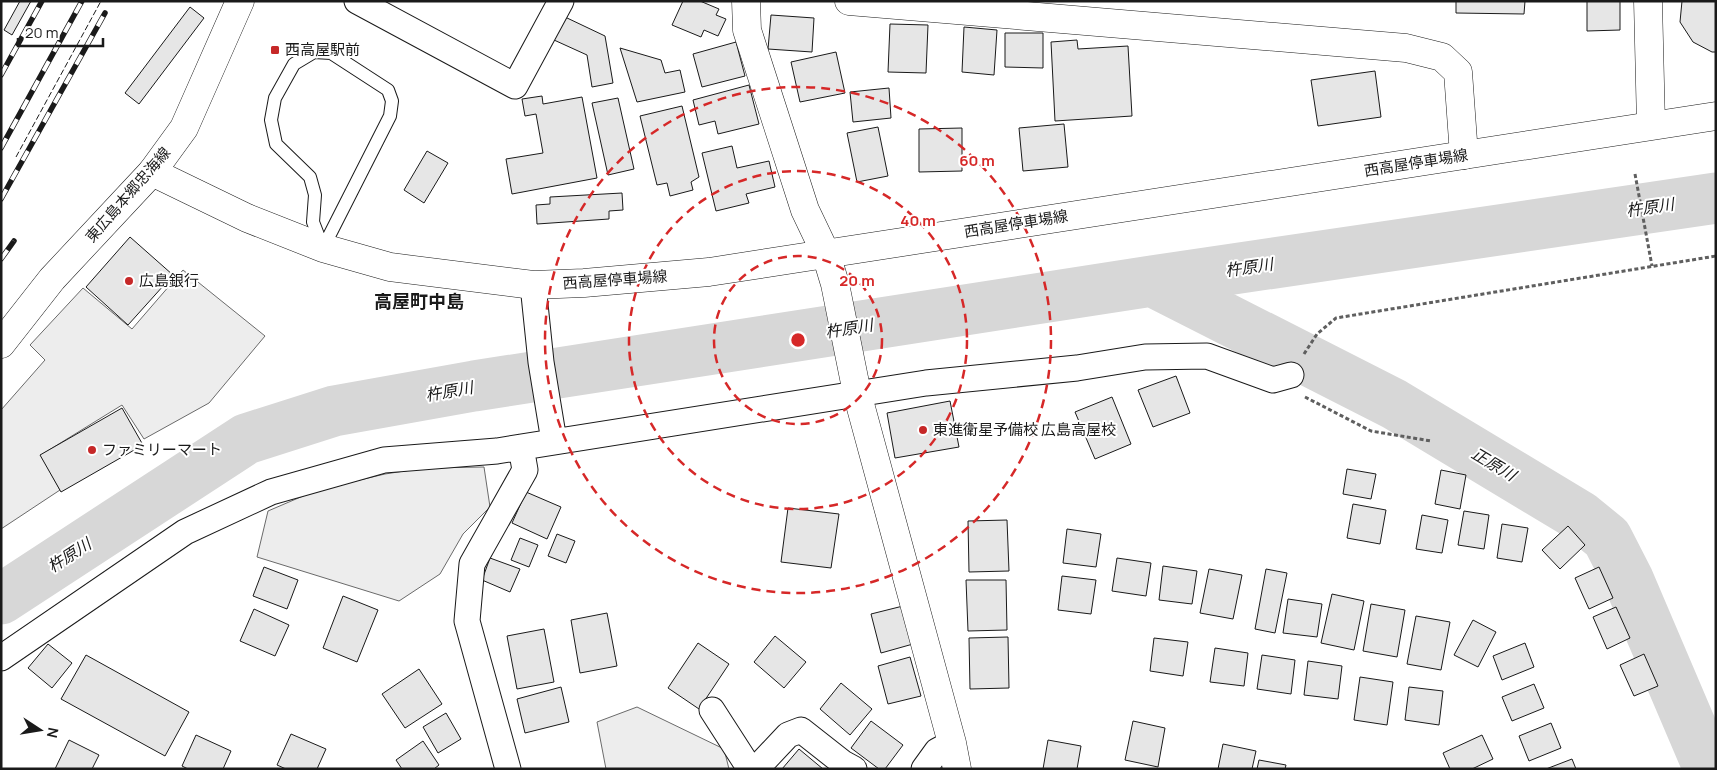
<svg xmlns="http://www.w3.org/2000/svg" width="1717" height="770" viewBox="0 0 1717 770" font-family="Manrope,'Noto Sans JP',sans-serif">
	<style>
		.built { fill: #ededed; stroke: #6a6a6a }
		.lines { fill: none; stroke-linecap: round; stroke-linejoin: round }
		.river { stroke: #d7d7d7; stroke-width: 51 }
		.building { fill: #e6e6e6; stroke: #1a1a1a }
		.service-casing { stroke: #1a1a1a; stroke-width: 14 }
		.minor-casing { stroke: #1a1a1a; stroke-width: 27 }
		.tertiary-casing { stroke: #1a1a1a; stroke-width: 29 }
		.secondary-casing { stroke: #1a1a1a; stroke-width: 29 }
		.primary-casing { stroke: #1a1a1a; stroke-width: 29 }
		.path { stroke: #5f5f5f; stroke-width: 3; stroke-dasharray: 4 2.5; stroke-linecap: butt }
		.service { stroke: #fff; stroke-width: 12 }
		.minor { stroke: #fff; stroke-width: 25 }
		.tertiary { stroke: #fff; stroke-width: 28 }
		.secondary { stroke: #fff; stroke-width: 28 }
		.primary { stroke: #fff; stroke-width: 28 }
		.rail-casing { stroke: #1a1a1a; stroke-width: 5.5 }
		.rail { stroke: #fff; stroke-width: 4; stroke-dasharray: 11; stroke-linecap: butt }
		.fence { stroke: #1a1a1a; stroke-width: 1; stroke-dasharray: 6 2.5; stroke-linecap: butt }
		.ring { fill: none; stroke: #d62828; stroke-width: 2.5; stroke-dasharray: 9 6 }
		.poi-dot { fill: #c62828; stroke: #fff; stroke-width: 2 }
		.labels { text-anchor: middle; stroke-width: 4; stroke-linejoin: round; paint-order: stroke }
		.poi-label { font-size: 15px; fill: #1a1a1a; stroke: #fff; text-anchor: start }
		.street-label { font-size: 15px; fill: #1a1a1a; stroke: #fff }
		.water-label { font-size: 16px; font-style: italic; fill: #1a1a1a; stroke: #fff }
		.quarter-label { font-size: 18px; font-weight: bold; fill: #1a1a1a; stroke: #fff }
		.centre { fill: #d62828; stroke: #fff; stroke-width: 2.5 }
		.ring-label { font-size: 15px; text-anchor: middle; font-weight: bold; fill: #d62828; stroke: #fff; stroke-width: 4; stroke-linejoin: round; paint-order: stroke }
	</style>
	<rect width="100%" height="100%" fill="#fff"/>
	<path class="built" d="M183 270 265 336 209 403 144 439 122 405 41 455 60 490 1 529V410L45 360 30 345 83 288 132 329Z
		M484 467 490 507 463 534 440 574 399 601 257 557 268 511 317 490 385 474 424 468Z
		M637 707 724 749 729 769H606L597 722Z"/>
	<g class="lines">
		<path class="river" d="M1152 281 1394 404 1580 516 1607 538 1628 579 1709 769
			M1 599 246 439 334 411 474 386 1152 281 1716 198"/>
	</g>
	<path class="building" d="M20 1H31L12 35 4 30Z
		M683 1H700L719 9 716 15 726 19 718 36 704 30 701 37 672 25Z
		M1456 1H1525L1524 14 1456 13Z
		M1587 1H1620V30L1587 31Z
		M1682 1H1716V52H1712L1693 42 1680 22Z
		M190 7 204 18 139 104 125 93Z
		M771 15 814 18 812 52 768 49Z
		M565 17 605 36 613 83 592 87 587 55 554 40Z
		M890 24 928 25 926 73 888 72Z
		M964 27 997 30 994 75 962 72Z
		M1005 33H1043V68L1005 67Z
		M1077 40 1078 49 1128 46 1132 116 1055 121 1051 42Z
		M736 42 745 76 702 87 693 54Z
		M620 48 661 60 665 73 680 70 685 92 637 102Z
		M836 52 845 93 800 102 791 62Z
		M1375 71 1381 117 1318 126 1311 80Z
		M749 85 759 124 718 134 715 121 699 125 693 100Z
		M889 88 891 118 853 122 850 92Z
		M542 96 543 104 582 97 597 178 512 194 506 159 543 153 536 114 525 116 522 99Z
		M618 98 634 169 608 175 592 103Z
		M682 106 699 177 691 182 693 190 670 196 667 183 657 185 640 116Z
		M1064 124 1068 167 1023 171 1019 128Z
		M878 127 888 176 857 182 847 133Z
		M962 128V171L919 172V129Z
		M732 146 737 168 769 161 775 187 746 194 749 203 716 211 702 153Z
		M427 151 448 163 424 203 404 190Z
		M622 193 623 210 609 211V219L537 224 536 205 550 204V197Z
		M130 237 173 275 128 325 86 287Z
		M1176 376 1190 413 1153 427 1138 390Z
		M1112 397 1131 444 1095 459 1075 412Z
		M950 401 959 447 895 458 887 413Z
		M122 408 143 445 61 492 40 455Z
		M1347 469 1376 474 1371 499 1343 494Z
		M1441 470 1466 475 1460 509 1435 504Z
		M526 492 561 507 547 539 512 523Z
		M1353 504 1386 510 1380 544 1347 538Z
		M788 508 839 514 831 568 781 562Z
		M1464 511 1489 515 1484 549 1458 545Z
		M1422 515 1448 520 1442 553 1416 549Z
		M1007 520 1009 571 969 572 968 521Z
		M1502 524 1528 528 1522 562 1497 558Z
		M1568 526 1585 545 1560 569 1542 550Z
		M1067 529 1101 534 1096 567 1063 563Z
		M557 534 575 541 566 563 548 556Z
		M520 538 538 545 529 567 511 560Z
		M490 558 520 569 510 592 482 580Z
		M1117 558 1151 563 1146 596 1112 591Z
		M1163 566 1197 571 1192 604 1159 600Z
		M264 567 298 580 287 609 253 596Z
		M1599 567 1613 598 1589 609 1575 578Z
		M1209 569 1242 575 1233 619 1200 613Z
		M1266 569 1287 573 1275 633 1255 629Z
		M1062 576 1096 580 1091 614 1058 610Z
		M966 580H1006L1007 630 968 631Z
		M1332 594 1364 601 1354 650 1321 643Z
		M343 596 378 610 357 662 323 648Z
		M1288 599 1322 604 1317 637 1283 633Z
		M1371 604 1405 610 1397 657 1363 651Z
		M903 606 913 644 881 653 871 614Z
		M1616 607 1630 638 1607 649 1593 617Z
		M254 609 289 625 275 656 240 641Z
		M607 613 617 666 580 673 571 620Z
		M1416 616 1450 622 1441 670 1407 664Z
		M1473 620 1496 632 1478 667 1454 655Z
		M544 629 554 682 517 689 507 636Z
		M775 636 806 662 784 688 754 662Z
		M1008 637 1009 688 970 689 969 638Z
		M1154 638 1188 642 1183 676 1150 671Z
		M698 643 729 664 699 709 668 688Z
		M1525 643 1534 667 1502 680 1493 656Z
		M48 644 72 663 52 688 28 668Z
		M1215 648 1248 653 1244 686 1210 682Z
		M1644 654 1658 686 1634 696 1620 665Z
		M86 655 189 712 165 756 61 699Z
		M1262 655 1295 660 1291 694 1257 689Z
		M910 657 921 696 888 704 878 666Z
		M1308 661 1342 666 1338 699 1304 695Z
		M419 669 442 704 405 728 382 694Z
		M1360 677 1393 682 1387 725 1354 720Z
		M841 683 872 709 850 735 820 709Z
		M1534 684 1544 708 1512 721 1502 697Z
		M561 687 569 722 525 733 517 699Z
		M1409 687 1443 691 1439 725 1405 720Z
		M446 713 461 739 438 753 423 727Z
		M871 721 903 745 885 769H879L851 748Z
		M1133 721 1165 728 1158 767 1125 760Z
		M1551 723 1561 748 1529 761 1519 736Z
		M291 734 326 749 317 769H286L277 765Z
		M196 735 231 751 223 769H188L182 766Z
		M1482 735 1493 759 1472 769H1450L1443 753Z
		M69 740 99 755 92 769H55Z
		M1048 740 1081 746 1077 769H1043Z
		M423 741 439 765 434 769H402L396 760Z
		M1223 744 1256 751 1252 769H1218Z
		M799 749 823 769H782Z
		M1572 759 1576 769H1546Z
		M1259 760 1286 765 1285 769H1257Z"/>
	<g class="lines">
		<g class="service-casing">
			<path id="service" d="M314 52 331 53 388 90 392 101 390 116 323 248 313 222 315 195 310 177 276 144 271 120 275 98 294 64Z"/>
		</g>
		<g class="minor-casing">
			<path id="minor" d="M357 1 515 86 561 1
				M533 285 541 362 554 441
				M1 658 185 532 271 492 384 460 497 451 926 383 1077 368 1145 357 1207 356 1273 380 1291 375
				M712 710 750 769
				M508 769 467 621 472 564 525 470 521 447
				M756 769 788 735 801 730 843 763 854 769
				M924 769 937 751 952 743"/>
		</g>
		<g class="tertiary-casing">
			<path id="tertiary" d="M746 1 747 30 805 210 826 254 835 284 857 393 952 743 957 769
				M849 1 1406 48 1442 57 1458 72 1464 155
				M1648 1 1651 125"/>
		</g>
		<g class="secondary-casing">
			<path id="secondary" d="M152 172 247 218 323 248 390 267 533 285 584 283 709 272 1716 116"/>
		</g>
		<g class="primary-casing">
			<path id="primary" d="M1 344 52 279 152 172 184 128 240 1"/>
		</g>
		<path class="path" d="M1635 174 1652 266
			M1304 354 1317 334 1336 318 1716 256
			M1305 397 1371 431 1431 441"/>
		<use href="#service" class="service"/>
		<use href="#minor" class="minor"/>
		<use href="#tertiary" class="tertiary"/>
		<use href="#secondary" class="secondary"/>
		<use href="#primary" class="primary"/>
		<g class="rail-casing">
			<path id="rail" d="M1 75 42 1
				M1 148 82 1
				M1 199 105 13
				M1 259 14 241"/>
		</g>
		<use href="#rail" class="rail"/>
		<path class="fence" d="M16 157 101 1"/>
	</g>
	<g class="ring">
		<circle cx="798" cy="340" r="84"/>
		<circle cx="798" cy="340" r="169"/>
		<circle cx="798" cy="340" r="253"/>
	</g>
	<g class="poi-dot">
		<rect x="270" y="45" width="10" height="10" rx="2.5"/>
		<circle cx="129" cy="281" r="5"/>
		<circle cx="923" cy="430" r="5"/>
		<circle cx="92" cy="450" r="5"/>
	</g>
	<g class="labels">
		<g class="poi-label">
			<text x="285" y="55">西高屋駅前</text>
			<text x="139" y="286">広島銀行</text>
			<text x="933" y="435">東進衛星予備校 広島高屋校</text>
			<text x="102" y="455">ファミリーマート</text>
		</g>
		<g class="street-label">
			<text transform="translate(1416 163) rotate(-9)" y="5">西高屋停車場線</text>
			<text transform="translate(128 195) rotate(-49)" y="5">東広島本郷忠海線</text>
			<text transform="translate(1016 224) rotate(-9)" y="5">西高屋停車場線</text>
			<text transform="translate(615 280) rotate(-4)" y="5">西高屋停車場線</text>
		</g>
		<g class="water-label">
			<text transform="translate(1650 207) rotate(-8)" y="6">杵原川</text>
			<text transform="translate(1249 267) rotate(-8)" y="6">杵原川</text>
			<text transform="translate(849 328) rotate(-9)" y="6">杵原川</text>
			<text transform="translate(449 391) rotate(-10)" y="6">杵原川</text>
			<text transform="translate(1494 464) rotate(31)" y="6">正原川</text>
			<text transform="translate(69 555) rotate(-33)" y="6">杵原川</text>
		</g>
		<g class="quarter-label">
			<text x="419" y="308">高屋町中島</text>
		</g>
	</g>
	<circle cx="798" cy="340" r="8" class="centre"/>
	<g class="ring-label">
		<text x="977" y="166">60 m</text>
		<text x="918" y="226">40 m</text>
		<text x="857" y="286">20 m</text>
	</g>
	<rect width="1717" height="770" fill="none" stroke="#1a1a1a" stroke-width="5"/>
	<g transform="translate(40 730) rotate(102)" stroke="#ffffff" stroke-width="4" paint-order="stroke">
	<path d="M0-4L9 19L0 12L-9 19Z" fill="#1a1a1a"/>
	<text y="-8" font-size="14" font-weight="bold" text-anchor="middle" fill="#1a1a1a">N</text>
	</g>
	<path d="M18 38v8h85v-8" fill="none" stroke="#1a1a1a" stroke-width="2.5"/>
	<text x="25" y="38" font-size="15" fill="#1a1a1a" stroke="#ffffff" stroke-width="4" paint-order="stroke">20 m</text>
</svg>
